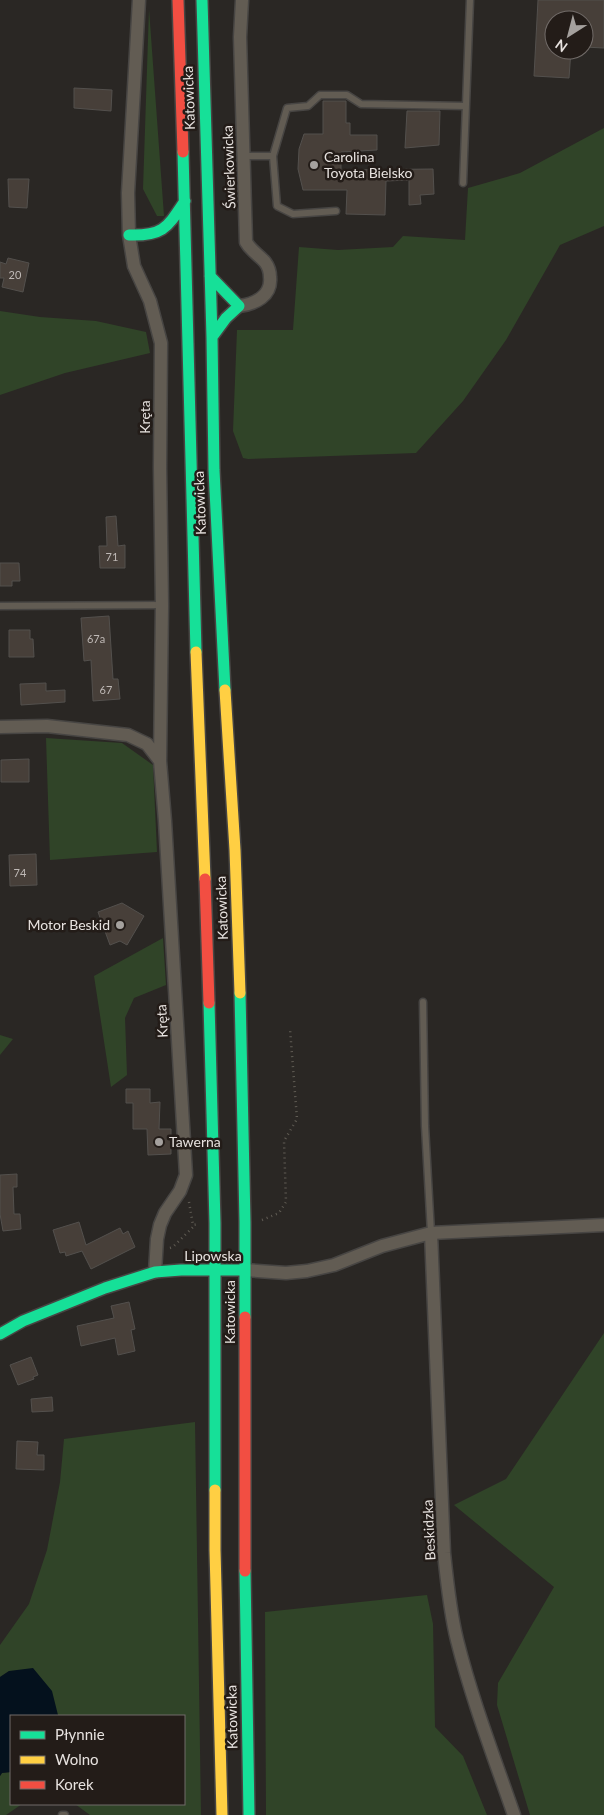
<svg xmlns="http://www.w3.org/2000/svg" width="604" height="1815" viewBox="0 0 604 1815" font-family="Lato,sans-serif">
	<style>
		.green { fill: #304428 }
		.water { fill: #04111d }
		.building { fill: #473f39; stroke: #53504d }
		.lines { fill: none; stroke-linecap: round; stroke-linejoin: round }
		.lane-casing { stroke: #474543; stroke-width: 9 }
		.street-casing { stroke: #474543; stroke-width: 15 }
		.fast-casing { stroke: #474543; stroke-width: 14 }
		.slow-casing { stroke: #474543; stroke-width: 14 }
		.jam-casing { stroke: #474543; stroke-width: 14 }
		.path { stroke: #605c54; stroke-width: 2.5; stroke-dasharray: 1 4; stroke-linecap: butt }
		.lane { stroke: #625c53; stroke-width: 6 }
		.street { stroke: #625c53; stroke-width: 12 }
		.fast { stroke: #16e098; stroke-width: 11 }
		.slow { stroke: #ffcf43; stroke-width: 11 }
		.jam { stroke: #f24e42; stroke-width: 11 }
		.poi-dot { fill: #a5a19e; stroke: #231c18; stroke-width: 2 }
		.labels { text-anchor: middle; stroke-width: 5; stroke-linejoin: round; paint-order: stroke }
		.number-label { font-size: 11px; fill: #bfb9b6 }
		.street-label { font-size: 14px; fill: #e7e2df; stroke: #231c18 }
		.poi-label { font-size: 14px; fill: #e7e2df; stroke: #231c18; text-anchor: start }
	</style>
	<rect width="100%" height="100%" fill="#2a2724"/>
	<path class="green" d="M149 9 164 216H157L143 189Z
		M604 128V226L560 245 506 340 463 401 416 453 248 459 243 458 233 431 237 330H293L299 247 338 250 393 247 403 236 465 240 468 188 520 173Z
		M0 311 40 317 96 321 146 332 150 353 65 373 0 395Z
		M46 738 122 743 153 765 157 852 50 860Z
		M163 938 166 985 134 998 125 1018 127 1075 111 1087 94 976Z
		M0 1035 13 1039 0 1055Z
		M604 1333V1815H530L497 1705 498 1683 554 1587 454 1505 506 1479Z
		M195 1422 201 1815H90L75 1804H184V1716H56L58 1715 9 1671 0 1677V1645L29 1604 47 1550 60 1482 64 1439Z
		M427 1595 433 1624 435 1727 463 1756 487 1815H266L265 1612Z
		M11 1772V1804H22L6 1815H0V1776L2 1773Z"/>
	<path class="water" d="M33 1668 52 1691 58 1715 56 1716H11V1772L2 1773 0 1776V1677L9 1671Z"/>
	<path class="building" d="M538 0H604V48L584 47V20H554V50H571L569 78 534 76Z
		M74 88 112 90 111 111 74 108Z
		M323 101H346V123H350V135H377V150L341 152V170L433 169 434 194 420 195 421 204 409 205V180L386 181 385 215 346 214 347 190H303L298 169 299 149 304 134H323Z
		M407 111H440L439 145 405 148Z
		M8 179H29L27 208 9 207Z
		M8 258 29 263 23 292 2 287 4 278H0V262L6 264Z
		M116 516 118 546 125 545V568H100L99 546H107L106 517Z
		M0 563H19L20 581H12V586H0Z
		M109 616 113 679H118L120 699 93 701 91 660 84 661 81 618Z
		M9 630H30V639H33L34 657H9Z
		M46 683V691L65 690V702L21 705 20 684Z
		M29 759V782H1V760Z
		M36 854 37 885 10 886 9 855Z
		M122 903 144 916 127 945 120 941 110 945 98 912Z
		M126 1089H150V1103L160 1102 159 1129H171V1154L148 1155 147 1129H133V1103H126Z
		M17 1174V1187H13L14 1214H20L21 1229 3 1231 0 1214V1175Z
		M79 1222 86 1245 120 1228 123 1234 128 1231 135 1247 91 1269 82 1251 66 1256 65 1252 60 1253 53 1230Z
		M129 1302 135 1329 131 1330 135 1351 118 1355 115 1338 81 1346 77 1326 114 1318 111 1306Z
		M31 1357 38 1375 33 1377 34 1379 18 1385 10 1365Z
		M52 1397 53 1411 32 1412 31 1399Z
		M17 1441 38 1442 37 1455H44V1470L16 1469Z"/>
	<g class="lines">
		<g class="lane-casing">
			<path id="lane" d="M243 156H273L287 108 308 106 320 95H347L361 104 465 106
				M273 156 277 206 293 214 336 211
				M463 183 470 0
				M0 606 162 605
				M423 1002 425 1126 431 1233
				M62 1815H65"/>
		</g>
		<g class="street-casing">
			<path id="street" d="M139 0 128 193 129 235 134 266 150 301 161 343 160 467 162 605 160 761
				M239 306C255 304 272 296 270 277 270 272 268 266 265 262 258 254 251 251 246 242L240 37 242 0
				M0 727 47 726 128 735 147 744 160 761 165 821 186 1175 180 1191 165 1213 160 1225 157 1239 155 1272
				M431 1233 444 1553C447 1582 450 1612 457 1640 472 1700 494 1757 514 1815
				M245 1270 286 1273 307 1271 334 1265 382 1246 431 1233 604 1225"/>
		</g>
		<g class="fast-casing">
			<path id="fast" d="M202 0 212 337 214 470 225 690
				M183 152 196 652
				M129 235C163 236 167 228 185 201
				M210 276 239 306 226 318 212 337
				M240 993 245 1222V1317
				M209 1003 215 1223V1490
				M0 1334 23 1321 105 1288 155 1272 181 1270H245
				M245 1571 249 1815"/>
		</g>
		<g class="slow-casing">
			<path id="slow" d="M196 652 205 879
				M225 690 235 850 240 993
				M215 1490V1550L222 1815"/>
		</g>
		<g class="jam-casing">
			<path id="jam" d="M178 0 183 152
				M205 879 209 1003
				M245 1317V1571"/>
		</g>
		<path class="path" d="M189 1202 193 1225 199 1224
			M262 1220 279 1213 286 1202 284 1141 297 1119 290 1029
			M170 1248 173 1247 193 1227V1225"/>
		<use href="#lane" class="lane"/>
		<use href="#street" class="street"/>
		<use href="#fast" class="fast"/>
		<use href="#slow" class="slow"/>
		<use href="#jam" class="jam"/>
	</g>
	<g class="poi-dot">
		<circle cx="314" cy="165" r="5"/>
		<circle cx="120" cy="925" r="5"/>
		<circle cx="159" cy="1142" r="5"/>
	</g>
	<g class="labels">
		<g class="number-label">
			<text x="15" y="279">20</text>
			<text x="112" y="561">71</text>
			<text x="96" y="643">67a</text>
			<text x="106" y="694">67</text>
			<text x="20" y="877">74</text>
		</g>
		<g class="street-label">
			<text transform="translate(189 98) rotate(-92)" y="5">Katowicka</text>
			<text transform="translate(229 167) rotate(-92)" y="5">Świerkowicka</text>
			<text transform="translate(145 417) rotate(-90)" y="5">Kręta</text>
			<text transform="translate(200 503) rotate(-92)" y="5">Katowicka</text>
			<text transform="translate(222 908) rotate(-92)" y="5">Katowicka</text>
			<text transform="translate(162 1021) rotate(-93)" y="5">Kręta</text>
			<text x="213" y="1261">Lipowska</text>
			<text transform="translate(230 1312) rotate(-90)" y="5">Katowicka</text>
			<text transform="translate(429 1530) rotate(-93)" y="5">Beskidzka</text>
			<text transform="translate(232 1717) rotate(-91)" y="5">Katowicka</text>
		</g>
		<g class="poi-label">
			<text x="324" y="162">Carolina<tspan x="324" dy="16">Toyota Bielsko</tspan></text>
			<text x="110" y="930" text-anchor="end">Motor Beskid</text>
			<text x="169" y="1147">Tawerna</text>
		</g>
	</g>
	<rect x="10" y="1715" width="175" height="90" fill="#231c18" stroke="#716b68"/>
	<rect x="20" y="1731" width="25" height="8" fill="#16e098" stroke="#716b68"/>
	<text x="55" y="1740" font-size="15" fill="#e7e2df">Płynnie</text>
	<rect x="20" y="1756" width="25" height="8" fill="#ffcf43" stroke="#716b68"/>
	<text x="55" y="1765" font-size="15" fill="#e7e2df">Wolno</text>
	<rect x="20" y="1781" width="25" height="8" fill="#f24e42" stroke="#716b68"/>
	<text x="55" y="1790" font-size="15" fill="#e7e2df">Korek</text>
	<g transform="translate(569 35) rotate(216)"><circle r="24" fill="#231c18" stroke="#716b68"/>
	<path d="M0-4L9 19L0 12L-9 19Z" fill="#a5a19e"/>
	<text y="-8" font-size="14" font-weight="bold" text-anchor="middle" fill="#e7e2df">N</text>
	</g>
</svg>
